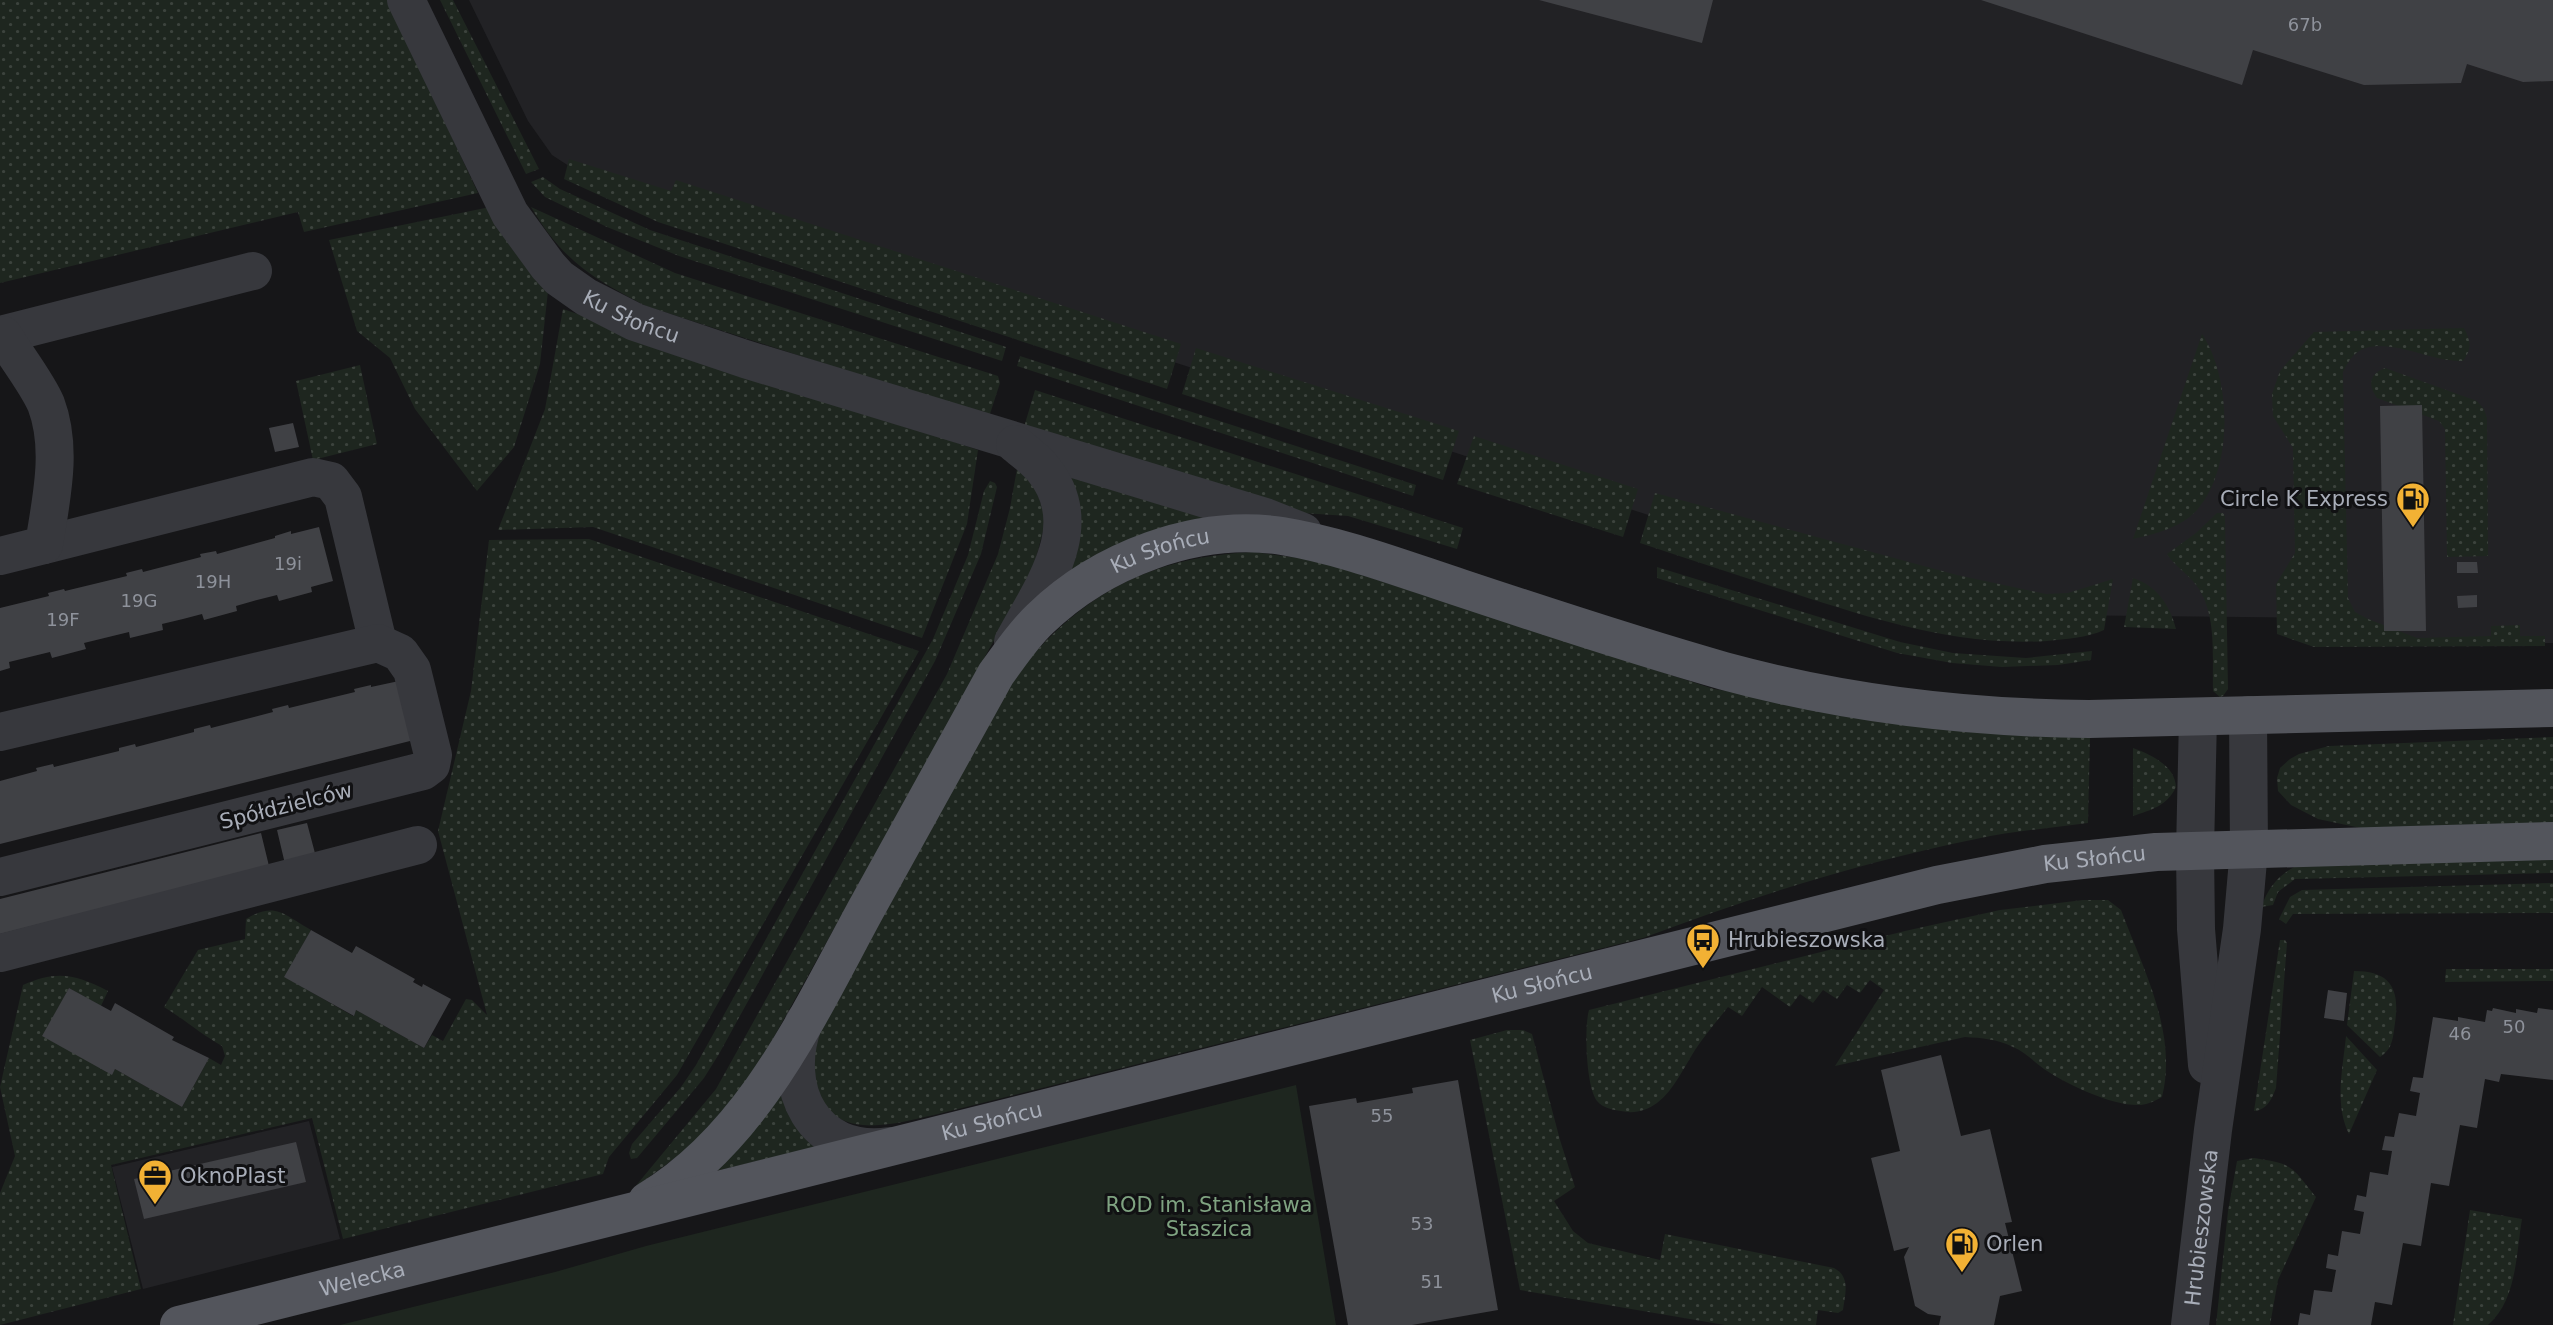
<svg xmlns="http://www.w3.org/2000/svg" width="2553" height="1325" viewBox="0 0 2553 1325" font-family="'DejaVu Sans',sans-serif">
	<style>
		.built { fill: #222225 }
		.grass { fill: url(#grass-dots) }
		.garden { fill: #1e261f }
		.building { fill: #404145 }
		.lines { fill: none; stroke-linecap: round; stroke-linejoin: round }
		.minor { stroke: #37383d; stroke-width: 38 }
		.primary { stroke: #53555c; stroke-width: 38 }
		.labels { text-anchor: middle; stroke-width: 6; stroke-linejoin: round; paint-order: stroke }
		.number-label { font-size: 18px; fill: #8e929b }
		.street-label { font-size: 21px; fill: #a8adb8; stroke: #111113 }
		.poi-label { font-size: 21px; fill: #a8adb8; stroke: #111113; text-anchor: start }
		.park-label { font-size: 21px; fill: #7fa381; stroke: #111113 }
	</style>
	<defs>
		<pattern id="grass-dots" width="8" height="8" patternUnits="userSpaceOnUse" patternTransform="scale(1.75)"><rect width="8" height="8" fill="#1e261f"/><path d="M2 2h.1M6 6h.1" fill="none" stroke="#3c433d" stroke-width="1.8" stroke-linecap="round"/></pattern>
	</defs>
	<rect width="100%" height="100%" fill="#161618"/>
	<path class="built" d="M469 0H2553V643H2327L2326 618 2051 615 1729 541 572 168 552 155 528 121Z
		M309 1121 340 1239 143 1289 112 1167Z"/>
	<path class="grass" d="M0 0H388L478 193 304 232 298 212 0 283Z
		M440 0H453L539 169 526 174Z
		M569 159 671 191 676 180 1181 344 1167 389 658 222 564 179Z
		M543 177 560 189 650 230 1006 347 1002 361 679 256 607 227 545 197 531 182Z
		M490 207 548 291 540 364 514 447 477 491 415 409 390 358 357 331 329 240Z
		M531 207 675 273 998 376 1000 383 989 417 646 306C592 278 563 261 531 207Z
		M563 309 978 450 967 524 922 638 593 527 498 530 545 409Z
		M2464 328C2471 341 2472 349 2463 361 2430 363 2382 332 2355 354 2350 358 2346 366 2343 372L2348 598 2355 612 2368 619 2417 638 2491 636V626L2520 625V636H2545V646L2314 647 2277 634 2276 584 2295 553 2293 448 2273 416 2272 394 2280 371 2314 332Z
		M2202 334C2232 379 2234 470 2196 511 2180 528 2155 534 2133 539Z
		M1196 348 1459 431 1443 480 1182 394Z
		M1020 356 1416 485 1413 496 1017 366Z
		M360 365 377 444 313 460 296 381Z
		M2385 368 2477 401 2484 409 2487 418 2488 556 2447 557 2445 429 2439 421 2377 398C2367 384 2370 374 2385 368Z
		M1035 390 1463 528 1457 549 1348 516 1287 512 1024 427Z
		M1474 436 1638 489 1623 537 1457 484Z
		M1018 463 1032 478 1046 519 1033 570 749 1082 709 1133 634 1188 716 1089 947 674 998 554 1010 508Z
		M1061 468 1216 516 1060 579Z
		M990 481 995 483 997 487 981 554 935 661 719 1054 704 1078 637 1158 631 1159 629 1153 632 1144 681 1087 696 1065 933 639 968 555 984 491Z
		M1655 493 1957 575 2046 594 2068 593 2113 579 2104 630C2087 638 2065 639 2047 641 1953 647 1864 616 1777 588 1731 573 1685 558 1640 543Z
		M2217 513H2223L2225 516 2228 689 2223 696 2220 697 2213 691C2212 658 2217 618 2199 589 2190 575 2174 566 2167 554L2196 533Z
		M589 539 919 651 677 1075 609 1157 603 1174 343 1239 312 1118 111 1165 141 1289 0 1325V1193L15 1156 0 1087 23 985C56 970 76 974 108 991L101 1006 69 988 43 1036 112 1074 115 1069 182 1107 209 1058 221 1065 225 1056 222 1046C201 1034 185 1020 164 1007L198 950 245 939 246 919C276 901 284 915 311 930L285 977 353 1016 356 1010 424 1048 432 1035 443 1041 466 999 472 1000 487 1015 438 831 471 691 489 540Z
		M1254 552 1314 560 1359 574 1714 689 1963 728 2090 736 2088 823C2051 828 2013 831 1976 839 1862 862 1751 897 1643 938L934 1115C897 1123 840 1141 819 1096 814 1085 814 1060 812 1047L1011 682C1076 597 1146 557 1254 552Z
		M1657 567 1900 642 1953 653 2026 658 2092 651 2091 660 2058 665 2002 667 1952 663 1897 653 1657 578Z
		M2133 578C2157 586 2170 605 2176 629L2124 627Z
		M2553 737V824L2370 830 2318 819 2291 805 2278 791 2277 778 2280 768 2290 759 2299 754 2329 746Z
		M2133 748C2152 755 2175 766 2176 787 2167 806 2151 810 2133 816Z
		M2553 859V873L2295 879 2278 892 2273 905 2261 907C2269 887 2277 876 2296 866Z
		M2553 883V913L2293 914 2286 924 2279 919 2290 897 2302 890Z
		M2083 900H2108L2121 910C2143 969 2178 1033 2162 1097 2155 1101 2148 1104 2141 1105 2114 1107 2066 1084 2044 1069 2033 1061 2025 1052 2013 1047 1997 1039 1982 1038 1965 1037L1835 1066 1884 990 1870 980 1860 993 1847 985 1837 999 1823 990 1813 1003 1800 994 1790 1007 1762 987 1742 1016 1728 1007C1717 1021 1705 1035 1695 1050 1684 1067 1674 1090 1657 1103 1646 1111 1634 1114 1621 1111 1613 1110 1603 1108 1597 1101 1586 1087 1584 1027 1589 1010L1905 931 2000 910Z
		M2280 940H2285L2287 943 2276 1088C2272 1099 2267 1110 2254 1111Z
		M2446 969H2553V981L2445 982Z
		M2354 971C2391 971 2400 989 2395 1023 2393 1037 2393 1049 2380 1057L2347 1025Z
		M1507 1030H1523L1532 1034 1560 1140 1575 1187 1554 1201 1573 1231 1588 1243 1660 1260 1665 1234 1834 1268C1851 1277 1845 1294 1843 1310L1838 1313 1818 1310 1816 1325H1725L1520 1290 1470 1040Z
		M2346 1036 2377 1070 2349 1134C2334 1104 2343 1068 2346 1036Z
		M779 1083 821 1146 703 1174Z
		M2254 1158C2294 1164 2291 1166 2316 1197L2278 1280 2270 1325H2216L2228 1211 2237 1161Z
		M2470 1210 2522 1219C2516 1254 2517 1300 2488 1325H2453Z"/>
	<path class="garden" d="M1296 1085 1336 1325H340L555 1272 646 1246Z"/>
	<path class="building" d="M1539 0H1713L1702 43Z
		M1981 0H2553V81L2523 82 2467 64 2461 83 2364 85 2253 50 2242 85Z
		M2422 405 2426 631H2384L2380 406Z
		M293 423 299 447 275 452 269 428Z
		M319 527 333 581 311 587 312 592 279 601 277 595 257 600 236 606 237 611 204 620 202 614 183 619 162 624 163 630 130 638 129 632 84 643 86 649 52 658 50 652 9 662 10 668 0 671V608L49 596 48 593 64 589 65 591 127 576 126 573 142 569 143 572 201 557 200 554 216 551 217 554 275 538V536L291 531V534Z
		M2457 562H2477L2478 573H2457Z
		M2477 595V607L2458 608 2457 596Z
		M399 681 414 740 0 844V781L37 771 36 768 53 764 54 767 119 751V748L135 744 136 747 194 732V729L210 725 211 728 273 712 272 709 288 705 289 708 355 692 354 689 371 685V687Z
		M307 823 316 857 285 864 277 830Z
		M261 833 269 866 0 934V899Z
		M311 930 352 953 356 946 415 979 413 982 422 987 423 984 451 999 424 1048 356 1010 354 1016 284 977Z
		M69 988 111 1011 115 1003 174 1037 172 1040 209 1058 182 1107 115 1069 112 1075 42 1036Z
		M2328 990 2347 993 2344 1021 2324 1018Z
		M2493 1008 2516 1013V1009L2537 1013 2538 1008 2553 1010V1080L2501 1074 2499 1082 2485 1079 2477 1128 2460 1125 2449 1186 2431 1183 2421 1246 2403 1243 2392 1305 2375 1302 2371 1325H2298L2300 1313 2310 1315 2314 1290 2332 1292 2336 1270 2326 1268 2328 1254 2338 1256 2342 1231 2360 1234 2364 1212 2354 1210 2357 1195 2366 1197 2370 1172 2388 1175 2392 1151 2382 1150 2385 1136 2394 1137 2399 1113 2416 1116 2420 1093 2410 1091 2413 1077 2423 1078 2433 1017 2458 1021V1017L2485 1022 2487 1010 2492 1011Z
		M1941 1055 1961 1136 1990 1129 2012 1222 2005 1223 2022 1291 2000 1296 1994 1325H1939L1941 1316 1928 1314 1915 1306 1904 1257 1909 1247 1894 1251 1871 1158 1900 1151 1881 1070Z
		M1458 1080 1498 1310 1412 1325H1348L1309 1106 1356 1098 1357 1103 1413 1093 1412 1088Z
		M296 1142 306 1182 144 1219 134 1179Z"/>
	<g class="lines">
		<g class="minor">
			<path id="s1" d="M406 0 510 214 548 266 559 278 586 297 635 322 745 359 1265 517 1303 532"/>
			<path d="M0 335 253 271"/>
			<path d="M44 545 313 477 331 481 343 497 378 643"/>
			<path d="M0 556 44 545C51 499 63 449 46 404 37 383 15 355 3 335"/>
			<path d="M1013 642C1041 589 1090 526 1043 469 1035 459 1025 452 1015 444"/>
			<path d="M2198 717 2195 851 2196 929 2207 1065"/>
			<path d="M0 732 378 643 400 653 412 670 433 755 431 765 423 771 0 877"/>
			<path d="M0 953 418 845"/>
			<path d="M804 1022C779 1088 813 1157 890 1146"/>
			<path id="s2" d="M2190 1325 2213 1130 2242 929 2249 849 2248 715"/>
		</g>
		<g class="primary">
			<path id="s3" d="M647 1201C753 1138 808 1016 865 911 909 832 953 753 996 674 1010 655 1023 635 1040 619 1101 560 1196 523 1282 536 1343 546 1403 569 1461 588 1548 617 1636 646 1724 671 1842 703 1967 718 2089 719L2553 708"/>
			<path id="s4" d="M179 1325 1937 885 2045 864 2156 852 2553 841"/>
		</g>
	</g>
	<defs>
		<g id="fuel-pin" transform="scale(1.75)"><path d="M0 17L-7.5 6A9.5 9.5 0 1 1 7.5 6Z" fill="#f2b134" stroke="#111113"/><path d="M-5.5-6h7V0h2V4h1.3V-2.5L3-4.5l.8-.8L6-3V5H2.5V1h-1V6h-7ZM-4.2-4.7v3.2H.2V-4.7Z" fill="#111"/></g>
		<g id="bus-pin" transform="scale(1.75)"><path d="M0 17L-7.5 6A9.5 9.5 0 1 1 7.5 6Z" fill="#f2b134" stroke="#111113"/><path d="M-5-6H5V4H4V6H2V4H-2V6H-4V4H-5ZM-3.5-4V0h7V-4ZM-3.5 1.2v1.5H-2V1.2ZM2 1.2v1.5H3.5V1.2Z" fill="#111"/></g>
		<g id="office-pin" transform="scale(1.75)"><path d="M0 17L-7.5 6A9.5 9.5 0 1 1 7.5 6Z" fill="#f2b134" stroke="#111113"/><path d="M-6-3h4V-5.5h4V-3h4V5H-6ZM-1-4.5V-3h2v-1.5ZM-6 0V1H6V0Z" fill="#111"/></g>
	</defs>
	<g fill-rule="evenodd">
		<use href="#fuel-pin" x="2413" y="499"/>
		<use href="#bus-pin" x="1703" y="940"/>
		<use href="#office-pin" x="155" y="1176"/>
		<use href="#fuel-pin" x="1962" y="1244"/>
	</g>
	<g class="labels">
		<g class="number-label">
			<text x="2305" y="31">67b</text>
			<text x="288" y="570">19i</text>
			<text x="213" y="588">19H</text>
			<text x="139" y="607">19G</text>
			<text x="63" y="626">19F</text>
			<text x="2514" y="1033">50</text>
			<text x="2460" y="1040">46</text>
			<text x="1382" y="1122">55</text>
			<text x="1422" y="1230">53</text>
			<text x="1432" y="1288">51</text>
		</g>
		<g class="street-label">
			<text dy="7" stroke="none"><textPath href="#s1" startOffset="401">Ku Słońcu</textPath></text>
			<text dy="7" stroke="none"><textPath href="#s3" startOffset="849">Ku Słońcu</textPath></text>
			<text transform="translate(286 806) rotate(-14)" y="7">Spółdzielców</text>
			<text dy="7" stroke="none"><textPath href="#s4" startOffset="1972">Ku Słońcu</textPath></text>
			<text dy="7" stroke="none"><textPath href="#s4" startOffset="1405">Ku Słońcu</textPath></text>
			<text dy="7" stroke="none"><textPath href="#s4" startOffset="838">Ku Słońcu</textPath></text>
			<text dy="7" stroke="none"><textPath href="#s2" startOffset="98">Hrubieszowska</textPath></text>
			<text dy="7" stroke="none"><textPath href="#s4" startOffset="189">Welecka</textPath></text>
		</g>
		<g class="poi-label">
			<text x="2388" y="506" text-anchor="end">Circle K Express</text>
			<text x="1728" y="947">Hrubieszowska</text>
			<text x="180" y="1183">OknoPlast</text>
			<text x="1986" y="1251">Orlen</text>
		</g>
		<g class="park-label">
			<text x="1209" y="1212">ROD im. Stanisława<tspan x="1209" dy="24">Staszica</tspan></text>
		</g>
	</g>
</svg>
